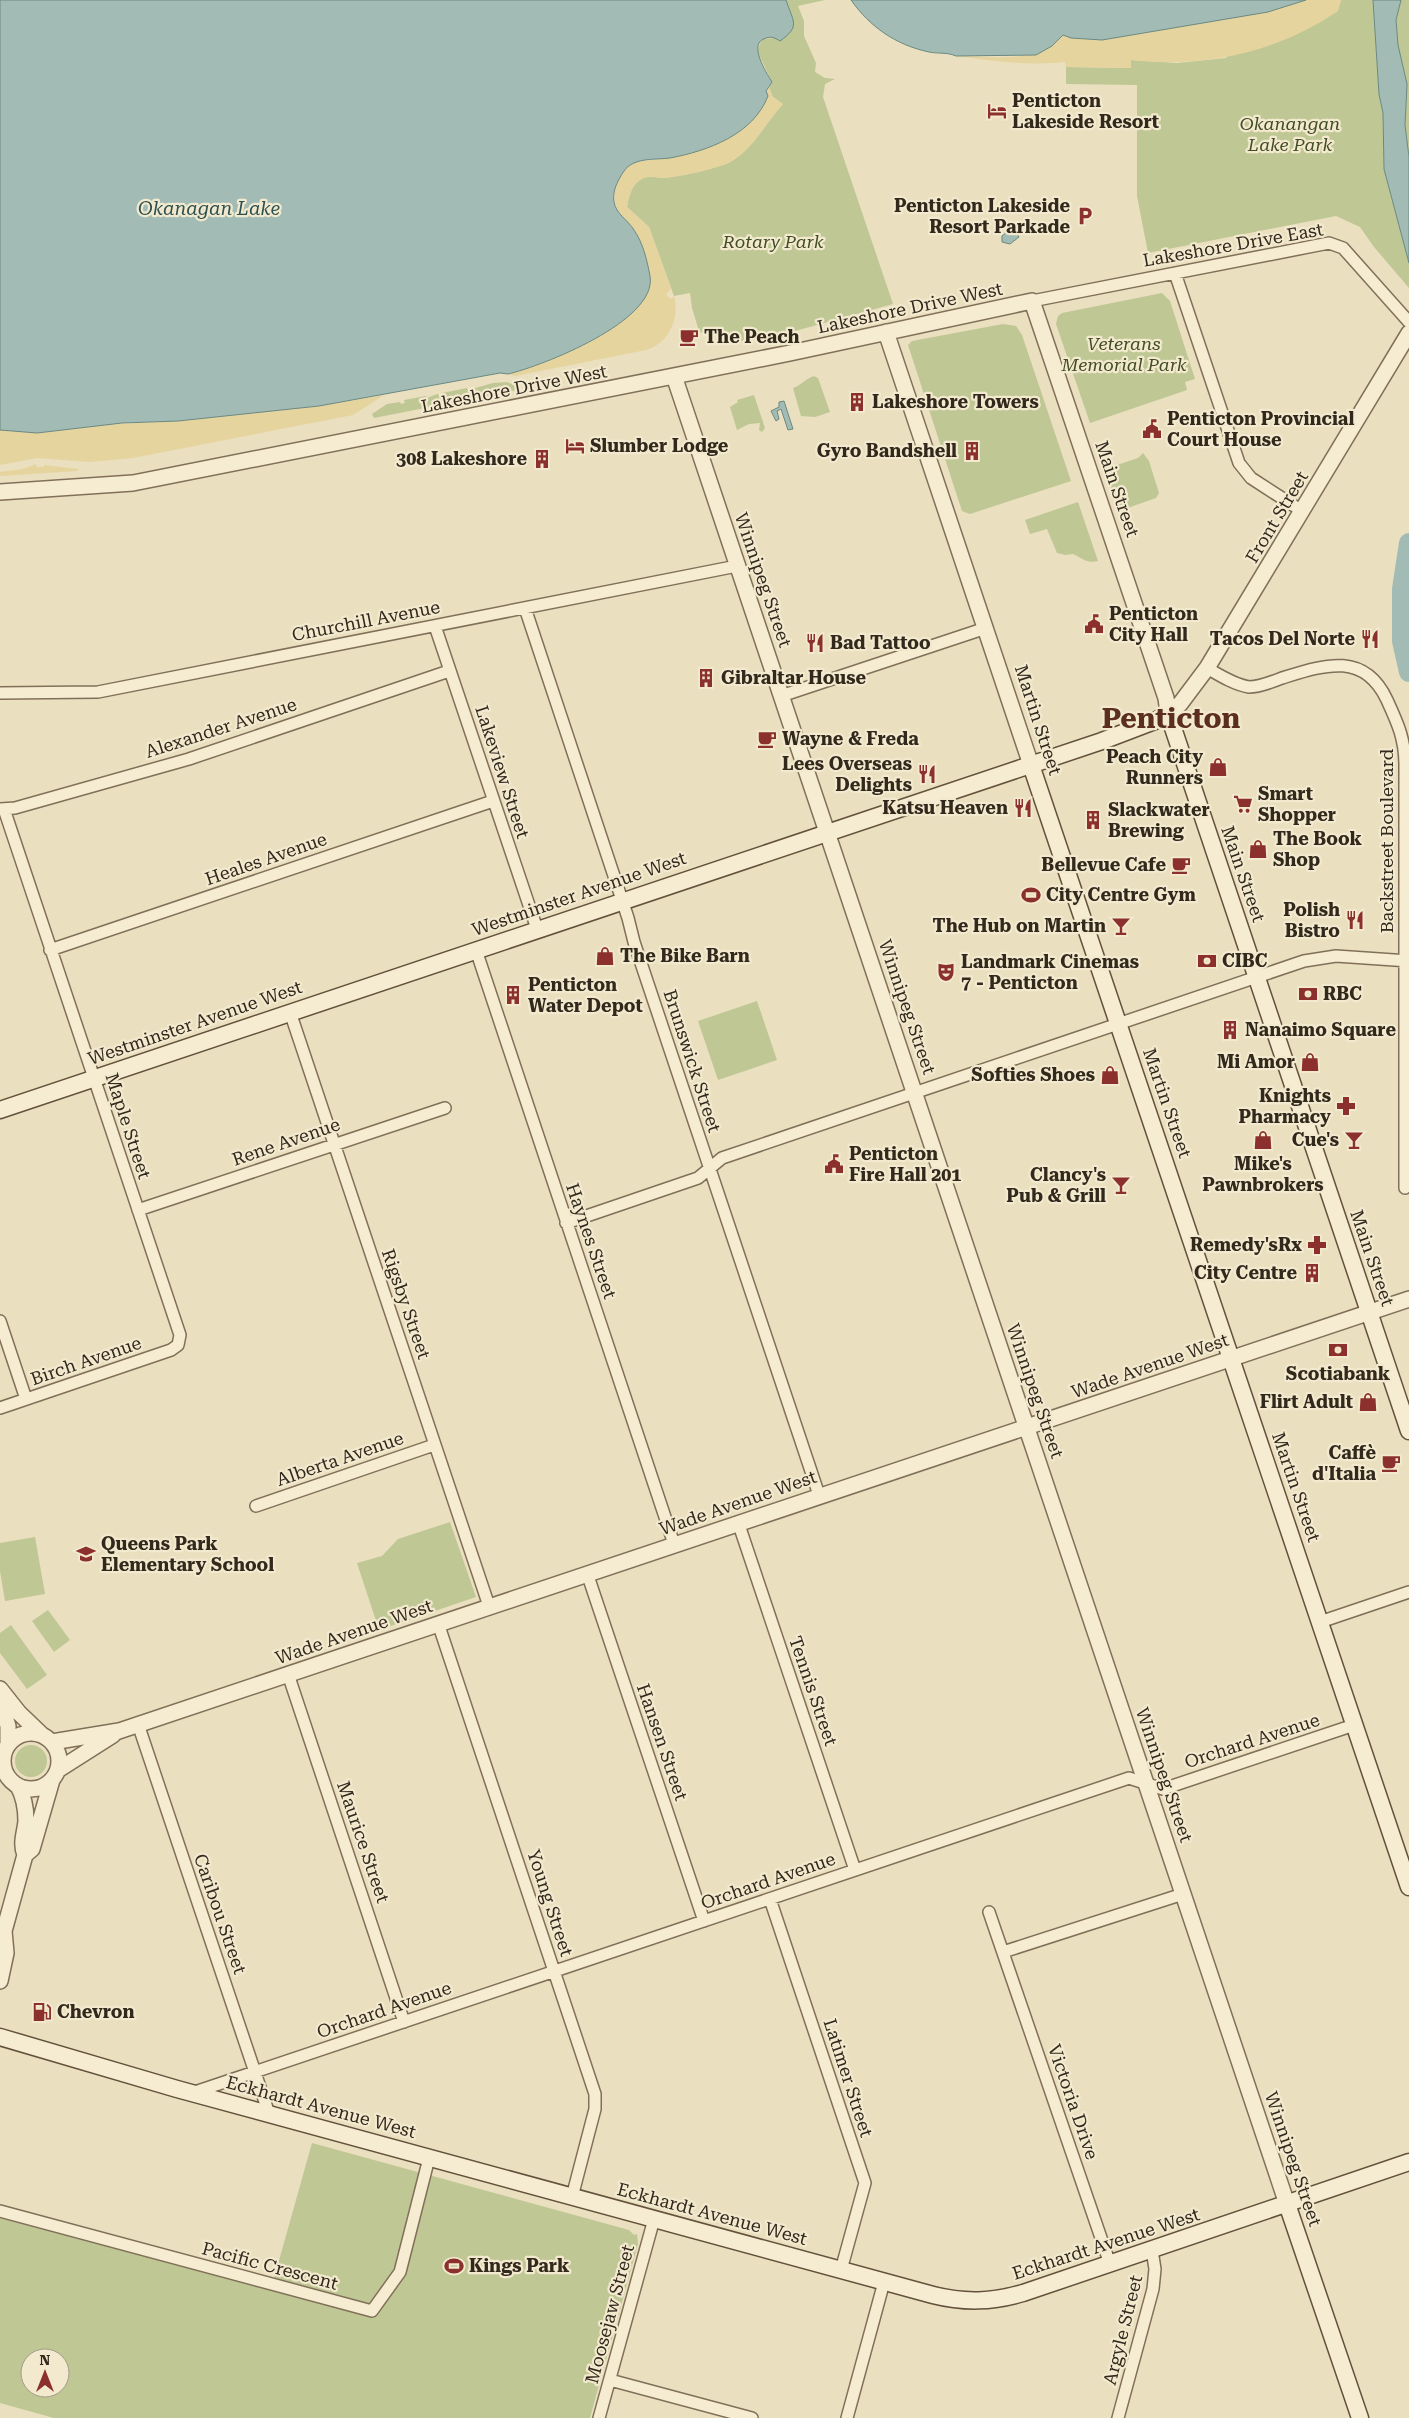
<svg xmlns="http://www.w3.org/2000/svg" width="1409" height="2418" viewBox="0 0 1409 2418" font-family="'Roboto Serif',serif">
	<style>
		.green { fill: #bfc794; fill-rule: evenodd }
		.sand { fill: #e5d49e }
		.water { fill: #a2bcb5; stroke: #6a8982 }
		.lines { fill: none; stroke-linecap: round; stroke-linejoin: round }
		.river { stroke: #a2bcb5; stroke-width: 20 }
		.minor-casing { stroke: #817059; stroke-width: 14 }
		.tertiary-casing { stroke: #817059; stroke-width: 18 }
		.secondary-casing { stroke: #63513c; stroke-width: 19 }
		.minor { stroke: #f6ecd1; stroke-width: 11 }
		.tertiary { stroke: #f6ecd1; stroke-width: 15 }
		.secondary { stroke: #f6ecd1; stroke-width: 16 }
		.labels { text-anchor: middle; stroke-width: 4.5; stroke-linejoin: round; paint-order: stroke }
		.poi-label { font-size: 18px; font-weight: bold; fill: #32281c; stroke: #f2e9ce; text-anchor: start }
		.park-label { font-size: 18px; font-style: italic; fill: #414d24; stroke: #f2e9ce }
		.street-label { font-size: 18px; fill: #32281c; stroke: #f2e9ce }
		.water-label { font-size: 19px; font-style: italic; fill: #2c5150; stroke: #f2e9ce }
		.town-label { font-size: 28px; font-weight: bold; fill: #5b2e1f; stroke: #f2e9ce }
	</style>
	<rect width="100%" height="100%" fill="#eadfbf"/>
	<path class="green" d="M786 0H825L798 6 804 21V36L816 63 815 72 825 78 835 79 825 84 823 97 893 304 795 331 732 343 720 331 704 334 699 331 692 308 690 293 674 296 649 227 627 207C629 197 631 186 640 180 647 175 654 177 662 178 674 178 721 168 732 161 755 147 765 123 783 104L773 97 769 88 772 82 757 51 762 39 774 38 793 22Z
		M1306 0 1338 10 1341 0H1373L1379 94 1383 113 1384 169 1409 263V288L1374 247 1360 227 1336 216 1148 253 1137 196V85L1066 84V67L1131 68V60L1177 63 1226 58 1267 12Z
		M1401 0H1409V157L1405 125 1407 84 1398 45 1396 20Z
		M1162 293 1170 301 1195 379 1185 382 1187 390 1090 423 1056 324 1058 316 1062 313Z
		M1003 324 1016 326 1022 335 1071 481 970 514 962 511 908 345 912 341Z
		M814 376 818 378 830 412 815 417 801 416 793 388C802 385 803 380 814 376Z
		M507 382 514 385 517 390 374 418 372 414 387 404 400 402 401 404 405 403 404 400 426 396 427 398 437 394 442 396V393L467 388 468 390 493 383Z
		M754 395 765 428 762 432 759 430 760 423 749 424 737 430 730 407 738 402 737 400Z
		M1143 453 1149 461 1159 493 1156 498 1119 511 1105 469 1138 458Z
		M1078 502 1098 561C1087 564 1082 558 1073 554L1065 555 1057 553 1047 529 1030 534 1025 520Z
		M757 1001 777 1060 718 1080 698 1021Z
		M450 1522 476 1597 379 1630 357 1563 382 1556 398 1539Z
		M35 1537 45 1594 5 1601 0 1571V1543Z
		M48 1610 70 1640 54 1652 32 1621Z
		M11 1625 47 1675 27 1689 0 1653V1633Z
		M15 1761a16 16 0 1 1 32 0a16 16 0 1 1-32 0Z
		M312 2143 629 2230 634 2235 637 2234 638 2244 590 2418H54L0 2403V2218L271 2289ZM30 2358H60V2388H30Z"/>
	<path class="sand" d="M1306 0H1341L1338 11C1276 53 1205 68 1131 60V68L1066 67 1065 62C1028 66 993 61 956 56 995 56 1033 65 1063 35L1071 38 1102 40 1268 12Z
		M769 88 773 97 783 104C765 123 755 147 732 161 721 168 675 178 662 178 654 177 647 175 640 180 631 186 629 197 627 207L649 227 671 288 666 295 671 299 674 296C680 318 669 343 646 350L515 376 508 374C540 365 610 339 631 312 638 302 644 290 650 279 647 265 645 251 638 238 629 219 607 209 617 185 620 176 625 169 632 163 645 160 658 160 671 157 707 150 754 134 768 96L766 91Z
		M384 395 353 415 133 458 90 462 37 458 0 465V430L178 421 319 406Z
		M36 464V467H44V465L78 469 77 471 0 476V472L23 469Z"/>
	<path class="water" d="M0 0H786C793 22 801 26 780 41 775 38 772 36 766 38 747 43 766 72 772 82L766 91 768 96C753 135 707 151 670 158 655 160 634 157 624 171 618 180 612 191 614 202 616 214 628 220 634 230 643 243 647 260 650 276 658 321 542 366 508 374L500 373 319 406 178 421 122 423 37 433 0 430Z
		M851 0H1306L1268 12 1102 40 1071 38 1063 35 1052 46 1036 55 956 56C947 52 939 54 929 52 896 45 870 27 851 0Z
		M1373 0H1401L1396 20 1398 45 1407 84 1405 125 1409 157V263L1384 169 1383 113 1379 94Z
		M1008 231 1017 233 1019 237 1010 244 1002 242V236Z
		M784 401 793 429 788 430 781 409 777 411 779 419 776 421 771 411 779 407V402Z"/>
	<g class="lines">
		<path class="river" d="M1409 543 1402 589V641L1409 672"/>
		<g class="minor-casing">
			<path id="minor" d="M1175 273 1239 463 1251 478 1302 511
				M1032 301 1329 243 1343 248 1409 322
				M525 608 628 918 634 942 819 1495
				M435 626 537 929
				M1207 668C1219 675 1235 685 1249 687 1259 687 1272 682 1282 678 1324 665 1364 651 1387 700 1398 724 1405 739 1405 765V1188
				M0 693 98 692 737 566
				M781 696 986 628
				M0 809 15 808 189 759 449 671
				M50 950 493 801
				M476 950 674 1544
				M290 1012 489 1606
				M138 1210 445 1108
				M566 1223 698 1178 722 1158 1304 961 1336 956 1409 961
				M0 1321 26 1399
				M0 1408 171 1350 178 1345 180 1335 4 809
				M256 1506 434 1445
				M738 1522 855 1870
				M587 1573 704 1921
				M1320 1622 1409 1592
				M438 1623 595 2094V2109L572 2197
				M288 1674 404 2022
				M138 1724 269 2114
				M770 1899 865 2183 841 2270
				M989 1912 1110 2264
				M1003 1952 1183 1894
				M192 2093 1129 1778 1163 1789 1354 1725
				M0 2211 372 2311 400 2272 429 2158
				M610 2380 752 2418
				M599 2418 654 2219
				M847 2418 884 2282
				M1118 2418 1153 2289 1155 2269 1152 2250"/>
		</g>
		<g class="tertiary-casing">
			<path id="tertiary" d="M886 332 1031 765
				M674 376 1287 2204
				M0 492 133 483 790 353 1032 301 1166 698 1168 713 1180 704 1207 668 1409 333
				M0 1689 19 1713 42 1735
				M0 1701 8 1726V1745
				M3 1761a28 28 0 1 1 56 0a28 28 0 1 1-56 0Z
				M52 1742 119 1731 1409 1299
				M58 1770 113 1735
				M18 1786C24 1797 26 1808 26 1821 25 1833 20 1843 25 1855
				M0 1981 6 1953 4 1931 25 1855 32 1849 52 1780"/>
		</g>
		<g class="secondary-casing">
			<path id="secondary" d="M1031 765 1409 1887
				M0 1110 1102 741 1157 720 1168 713 1409 1431
				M0 2037 177 2089 933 2295C965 2303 992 2302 1023 2293L1409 2162
				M1287 2204 1360 2418"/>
		</g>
		<use href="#minor" class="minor"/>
		<use href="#tertiary" class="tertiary"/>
		<use href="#secondary" class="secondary"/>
	</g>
	<defs>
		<g id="hotel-bare" transform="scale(1.5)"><path d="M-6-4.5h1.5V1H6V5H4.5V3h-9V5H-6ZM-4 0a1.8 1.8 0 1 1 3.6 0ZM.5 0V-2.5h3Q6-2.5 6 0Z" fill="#8c302d" stroke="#f2e9ce" stroke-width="2.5" paint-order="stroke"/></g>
		<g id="parking-bare" transform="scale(1.5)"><path d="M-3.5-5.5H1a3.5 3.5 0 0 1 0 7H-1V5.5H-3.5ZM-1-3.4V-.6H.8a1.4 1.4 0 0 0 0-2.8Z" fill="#8c302d" stroke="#f2e9ce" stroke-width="2.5" paint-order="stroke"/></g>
		<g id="cafe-bare" transform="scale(1.5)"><path d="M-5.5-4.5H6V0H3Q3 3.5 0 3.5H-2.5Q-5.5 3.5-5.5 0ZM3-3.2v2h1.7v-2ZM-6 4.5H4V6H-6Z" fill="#8c302d" stroke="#f2e9ce" stroke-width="2.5" paint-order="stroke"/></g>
		<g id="building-bare" transform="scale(1.5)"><path d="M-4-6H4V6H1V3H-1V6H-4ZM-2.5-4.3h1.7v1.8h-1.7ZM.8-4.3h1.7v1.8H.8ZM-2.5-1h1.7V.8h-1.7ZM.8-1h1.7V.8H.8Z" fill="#8c302d" stroke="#f2e9ce" stroke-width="2.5" paint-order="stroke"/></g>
		<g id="civic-bare" transform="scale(1.5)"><path d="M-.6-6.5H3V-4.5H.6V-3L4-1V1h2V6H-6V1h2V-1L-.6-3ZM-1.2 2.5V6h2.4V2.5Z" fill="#8c302d" stroke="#f2e9ce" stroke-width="2.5" paint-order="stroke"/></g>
		<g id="restaurant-bare" transform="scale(1.5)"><path d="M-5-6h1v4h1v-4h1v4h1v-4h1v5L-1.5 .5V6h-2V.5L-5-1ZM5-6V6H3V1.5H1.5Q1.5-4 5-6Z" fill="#8c302d" stroke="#f2e9ce" stroke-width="2.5" paint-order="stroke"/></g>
		<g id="shop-bare" transform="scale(1.5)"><path d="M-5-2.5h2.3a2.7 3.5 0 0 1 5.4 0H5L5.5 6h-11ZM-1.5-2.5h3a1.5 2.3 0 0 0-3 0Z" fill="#8c302d" stroke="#f2e9ce" stroke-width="2.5" paint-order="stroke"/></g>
		<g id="supermarket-bare" transform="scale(1.5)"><path d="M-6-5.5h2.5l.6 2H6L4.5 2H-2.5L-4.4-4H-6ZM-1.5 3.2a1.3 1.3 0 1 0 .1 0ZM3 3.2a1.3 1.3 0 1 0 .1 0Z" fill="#8c302d" stroke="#f2e9ce" stroke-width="2.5" paint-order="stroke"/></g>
		<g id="stadium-bare" transform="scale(1.5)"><path d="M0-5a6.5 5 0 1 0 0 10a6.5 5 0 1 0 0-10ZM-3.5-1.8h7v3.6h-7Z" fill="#8c302d" stroke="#f2e9ce" stroke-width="2.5" paint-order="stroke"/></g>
		<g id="bar-bare" transform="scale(1.5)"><path d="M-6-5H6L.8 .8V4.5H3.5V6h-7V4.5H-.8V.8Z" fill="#8c302d" stroke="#f2e9ce" stroke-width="2.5" paint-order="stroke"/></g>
		<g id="bank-bare" transform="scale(1.5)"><path d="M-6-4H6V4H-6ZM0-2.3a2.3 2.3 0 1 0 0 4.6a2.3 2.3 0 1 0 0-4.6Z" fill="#8c302d" stroke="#f2e9ce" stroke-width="2.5" paint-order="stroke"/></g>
		<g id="theatre-bare" transform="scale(1.5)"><path d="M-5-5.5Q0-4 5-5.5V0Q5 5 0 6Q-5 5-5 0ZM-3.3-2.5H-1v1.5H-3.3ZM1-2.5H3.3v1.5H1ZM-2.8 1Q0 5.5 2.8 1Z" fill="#8c302d" stroke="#f2e9ce" stroke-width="2.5" paint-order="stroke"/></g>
		<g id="pharmacy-bare" transform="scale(1.5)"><path d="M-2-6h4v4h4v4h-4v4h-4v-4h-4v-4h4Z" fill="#8c302d" stroke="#f2e9ce" stroke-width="2.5" paint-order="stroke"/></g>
		<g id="school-bare" transform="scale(1.5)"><path d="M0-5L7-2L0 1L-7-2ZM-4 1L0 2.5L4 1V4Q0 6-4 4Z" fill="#8c302d" stroke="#f2e9ce" stroke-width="2.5" paint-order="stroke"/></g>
		<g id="fuel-bare" transform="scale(1.5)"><path d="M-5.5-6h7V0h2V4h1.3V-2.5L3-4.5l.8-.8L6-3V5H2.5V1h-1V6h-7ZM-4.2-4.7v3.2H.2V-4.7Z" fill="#8c302d" stroke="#f2e9ce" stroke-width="2.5" paint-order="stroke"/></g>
	</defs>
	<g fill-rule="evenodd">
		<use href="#hotel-bare" x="997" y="111"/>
		<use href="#parking-bare" x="1085" y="216"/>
		<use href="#cafe-bare" x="689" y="337"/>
		<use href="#building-bare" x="857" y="402"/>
		<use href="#civic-bare" x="1152" y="429"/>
		<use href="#hotel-bare" x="575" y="446"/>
		<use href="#building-bare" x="972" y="451"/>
		<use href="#building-bare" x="542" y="459"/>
		<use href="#civic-bare" x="1094" y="624"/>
		<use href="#restaurant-bare" x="1370" y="639"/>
		<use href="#restaurant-bare" x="815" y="643"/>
		<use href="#building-bare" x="706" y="678"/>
		<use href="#cafe-bare" x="767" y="739"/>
		<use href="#shop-bare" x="1218" y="767"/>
		<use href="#restaurant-bare" x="927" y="774"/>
		<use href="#supermarket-bare" x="1243" y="804"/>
		<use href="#restaurant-bare" x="1023" y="808"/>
		<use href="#building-bare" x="1093" y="820"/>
		<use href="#shop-bare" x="1258" y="849"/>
		<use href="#cafe-bare" x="1181" y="865"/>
		<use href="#stadium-bare" x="1031" y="895"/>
		<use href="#restaurant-bare" x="1355" y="920"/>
		<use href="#bar-bare" x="1121" y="926"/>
		<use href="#shop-bare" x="605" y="956"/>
		<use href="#bank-bare" x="1207" y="961"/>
		<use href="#theatre-bare" x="946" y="972"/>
		<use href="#bank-bare" x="1308" y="994"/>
		<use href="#building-bare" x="513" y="995"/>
		<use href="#building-bare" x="1230" y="1030"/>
		<use href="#shop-bare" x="1310" y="1062"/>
		<use href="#shop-bare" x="1110" y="1075"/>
		<use href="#pharmacy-bare" x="1346" y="1106"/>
		<use href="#shop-bare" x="1263" y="1140"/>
		<use href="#bar-bare" x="1354" y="1140"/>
		<use href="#civic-bare" x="834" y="1164"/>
		<use href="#bar-bare" x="1121" y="1185"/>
		<use href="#pharmacy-bare" x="1317" y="1245"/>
		<use href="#building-bare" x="1312" y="1273"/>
		<use href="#bank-bare" x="1338" y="1350"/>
		<use href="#shop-bare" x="1368" y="1402"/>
		<use href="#cafe-bare" x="1391" y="1463"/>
		<use href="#school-bare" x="86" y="1554"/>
		<use href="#fuel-bare" x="42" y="2012"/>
		<use href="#stadium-bare" x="454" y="2266"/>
	</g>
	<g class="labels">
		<g class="poi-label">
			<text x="1012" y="107">Penticton<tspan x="1012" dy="21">Lakeside Resort</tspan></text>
			<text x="1070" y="212" text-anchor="end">Penticton Lakeside<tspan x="1070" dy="21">Resort Parkade</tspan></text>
			<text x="704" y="343">The Peach</text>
			<text x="872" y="408">Lakeshore Towers</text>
			<text x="1167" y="425">Penticton Provincial<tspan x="1167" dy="21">Court House</tspan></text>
			<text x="590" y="452">Slumber Lodge</text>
			<text x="957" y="457" text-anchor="end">Gyro Bandshell</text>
			<text x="527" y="465" text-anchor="end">308 Lakeshore</text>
			<text x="1109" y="620">Penticton<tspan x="1109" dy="21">City Hall</tspan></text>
			<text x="1355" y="645" text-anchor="end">Tacos Del Norte</text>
			<text x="830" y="649">Bad Tattoo</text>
			<text x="721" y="684">Gibraltar House</text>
			<text x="782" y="745">Wayne &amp; Freda</text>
			<text x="1203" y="763" text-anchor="end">Peach City<tspan x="1203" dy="21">Runners</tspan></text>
			<text x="912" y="770" text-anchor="end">Lees Overseas<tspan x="912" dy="21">Delights</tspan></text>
			<text x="1258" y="800">Smart<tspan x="1258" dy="21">Shopper</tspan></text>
			<text x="1008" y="814" text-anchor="end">Katsu Heaven</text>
			<text x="1108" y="816">Slackwater<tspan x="1108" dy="21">Brewing</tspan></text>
			<text x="1273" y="845">The Book<tspan x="1273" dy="21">Shop</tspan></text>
			<text x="1166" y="871" text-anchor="end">Bellevue Cafe</text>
			<text x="1046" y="901">City Centre Gym</text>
			<text x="1340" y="916" text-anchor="end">Polish<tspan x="1340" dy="21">Bistro</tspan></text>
			<text x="1106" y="932" text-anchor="end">The Hub on Martin</text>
			<text x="620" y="962">The Bike Barn</text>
			<text x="1222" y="967">CIBC</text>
			<text x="961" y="968">Landmark Cinemas<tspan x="961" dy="21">7 - Penticton</tspan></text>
			<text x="528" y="991">Penticton<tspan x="528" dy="21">Water Depot</tspan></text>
			<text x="1323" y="1000">RBC</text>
			<text x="1245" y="1036">Nanaimo Square</text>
			<text x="1295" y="1068" text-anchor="end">Mi Amor</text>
			<text x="1095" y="1081" text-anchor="end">Softies Shoes</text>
			<text x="1331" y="1102" text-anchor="end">Knights<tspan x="1331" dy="21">Pharmacy</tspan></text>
			<text x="1339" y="1146" text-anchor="end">Cue's</text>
			<text x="849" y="1160">Penticton<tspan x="849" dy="21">Fire Hall 201</tspan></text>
			<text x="1263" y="1170" text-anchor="middle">Mike's<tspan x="1263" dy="21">Pawnbrokers</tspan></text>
			<text x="1106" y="1181" text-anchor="end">Clancy's<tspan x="1106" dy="21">Pub &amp; Grill</tspan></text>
			<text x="1302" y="1251" text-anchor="end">Remedy'sRx</text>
			<text x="1297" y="1279" text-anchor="end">City Centre</text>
			<text x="1338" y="1380" text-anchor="middle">Scotiabank</text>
			<text x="1353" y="1408" text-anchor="end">Flirt Adult</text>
			<text x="1376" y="1459" text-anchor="end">Caffè<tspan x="1376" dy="21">d'Italia</tspan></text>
			<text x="101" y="1550">Queens Park<tspan x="101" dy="21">Elementary School</tspan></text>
			<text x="57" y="2018">Chevron</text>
			<text x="469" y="2272">Kings Park</text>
		</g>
		<g class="park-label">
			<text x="1290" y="130">Okanangan<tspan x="1290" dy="21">Lake Park</tspan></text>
			<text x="773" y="248">Rotary Park</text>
			<text x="1124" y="350">Veterans<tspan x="1124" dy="21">Memorial Park</tspan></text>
		</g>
		<g class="street-label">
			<text transform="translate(1233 245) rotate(-10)" y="6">Lakeshore Drive East</text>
			<text transform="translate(910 308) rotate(-12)" y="6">Lakeshore Drive West</text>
			<text transform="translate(514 389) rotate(-11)" y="6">Lakeshore Drive West</text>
			<text transform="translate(1117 489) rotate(71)" y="6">Main Street</text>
			<text transform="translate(1277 517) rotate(-59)" y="6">Front Street</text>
			<text transform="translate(763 580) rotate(71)" y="6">Winnipeg Street</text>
			<text transform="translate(366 621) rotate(-11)" y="6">Churchill Avenue</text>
			<text transform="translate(1038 720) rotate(72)" y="6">Martin Street</text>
			<text transform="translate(221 728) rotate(-18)" y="6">Alexander Avenue</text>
			<text transform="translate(502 772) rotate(72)" y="6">Lakeview Street</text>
			<text transform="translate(1387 841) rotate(-90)" y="6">Backstreet Boulevard</text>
			<text transform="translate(266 859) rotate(-19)" y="6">Heales Avenue</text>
			<text transform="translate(1243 874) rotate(71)" y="6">Main Street</text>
			<text transform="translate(579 894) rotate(-19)" y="6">Westminster Avenue West</text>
			<text transform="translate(907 1007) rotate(71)" y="6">Winnipeg Street</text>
			<text transform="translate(195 1023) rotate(-19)" y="6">Westminster Avenue West</text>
			<text transform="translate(692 1061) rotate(72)" y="6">Brunswick Street</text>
			<text transform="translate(1167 1103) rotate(71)" y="6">Martin Street</text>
			<text transform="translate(128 1126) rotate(72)" y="6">Maple Street</text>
			<text transform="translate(286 1142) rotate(-19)" y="6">Rene Avenue</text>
			<text transform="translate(591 1241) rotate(71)" y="6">Haynes Street</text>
			<text transform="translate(1372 1258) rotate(71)" y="6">Main Street</text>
			<text transform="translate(406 1304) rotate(71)" y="6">Rigsby Street</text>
			<text transform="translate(86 1361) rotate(-19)" y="6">Birch Avenue</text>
			<text transform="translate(1150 1366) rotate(-19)" y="6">Wade Avenue West</text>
			<text transform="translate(1035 1391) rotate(71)" y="6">Winnipeg Street</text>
			<text transform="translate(340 1459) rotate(-19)" y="6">Alberta Avenue</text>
			<text transform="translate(1296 1487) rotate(71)" y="6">Martin Street</text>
			<text transform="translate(738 1503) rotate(-19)" y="6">Wade Avenue West</text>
			<text transform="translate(354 1632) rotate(-19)" y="6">Wade Avenue West</text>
			<text transform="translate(813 1691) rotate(71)" y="6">Tennis Street</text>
			<text transform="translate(1252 1741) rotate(-18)" y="6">Orchard Avenue</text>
			<text transform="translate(662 1742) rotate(71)" y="6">Hansen Street</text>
			<text transform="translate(1164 1775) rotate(71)" y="6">Winnipeg Street</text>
			<text transform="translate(363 1842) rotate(71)" y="6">Maurice Street</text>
			<text transform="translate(768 1881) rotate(-19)" y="6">Orchard Avenue</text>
			<text transform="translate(550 1903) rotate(72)" y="6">Young Street</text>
			<text transform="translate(220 1914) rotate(71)" y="6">Caribou Street</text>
			<text transform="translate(384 2010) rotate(-19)" y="6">Orchard Avenue</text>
			<text transform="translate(848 2078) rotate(72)" y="6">Latimer Street</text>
			<text transform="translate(1073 2102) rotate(71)" y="6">Victoria Drive</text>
			<text transform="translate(321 2107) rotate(15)" y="6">Eckhardt Avenue West</text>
			<text transform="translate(1293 2159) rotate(71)" y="6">Winnipeg Street</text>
			<text transform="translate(712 2214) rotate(15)" y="6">Eckhardt Avenue West</text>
			<text transform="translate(1106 2244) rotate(-18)" y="6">Eckhardt Avenue West</text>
			<text transform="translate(270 2266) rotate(15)" y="6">Pacific Crescent</text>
			<text transform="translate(610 2314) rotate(-75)" y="6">Moosejaw Street</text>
			<text transform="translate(1123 2330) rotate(-76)" y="6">Argyle Street</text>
		</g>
		<g class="water-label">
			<text x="209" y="215">Okanagan Lake</text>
		</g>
		<g class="town-label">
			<text x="1171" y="728">Penticton</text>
		</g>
	</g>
	<g transform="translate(45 2373)"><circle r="24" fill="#f2e9ce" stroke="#a59c87"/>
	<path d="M0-4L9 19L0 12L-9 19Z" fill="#8c302d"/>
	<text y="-8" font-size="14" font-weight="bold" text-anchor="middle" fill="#32281c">N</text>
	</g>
</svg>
